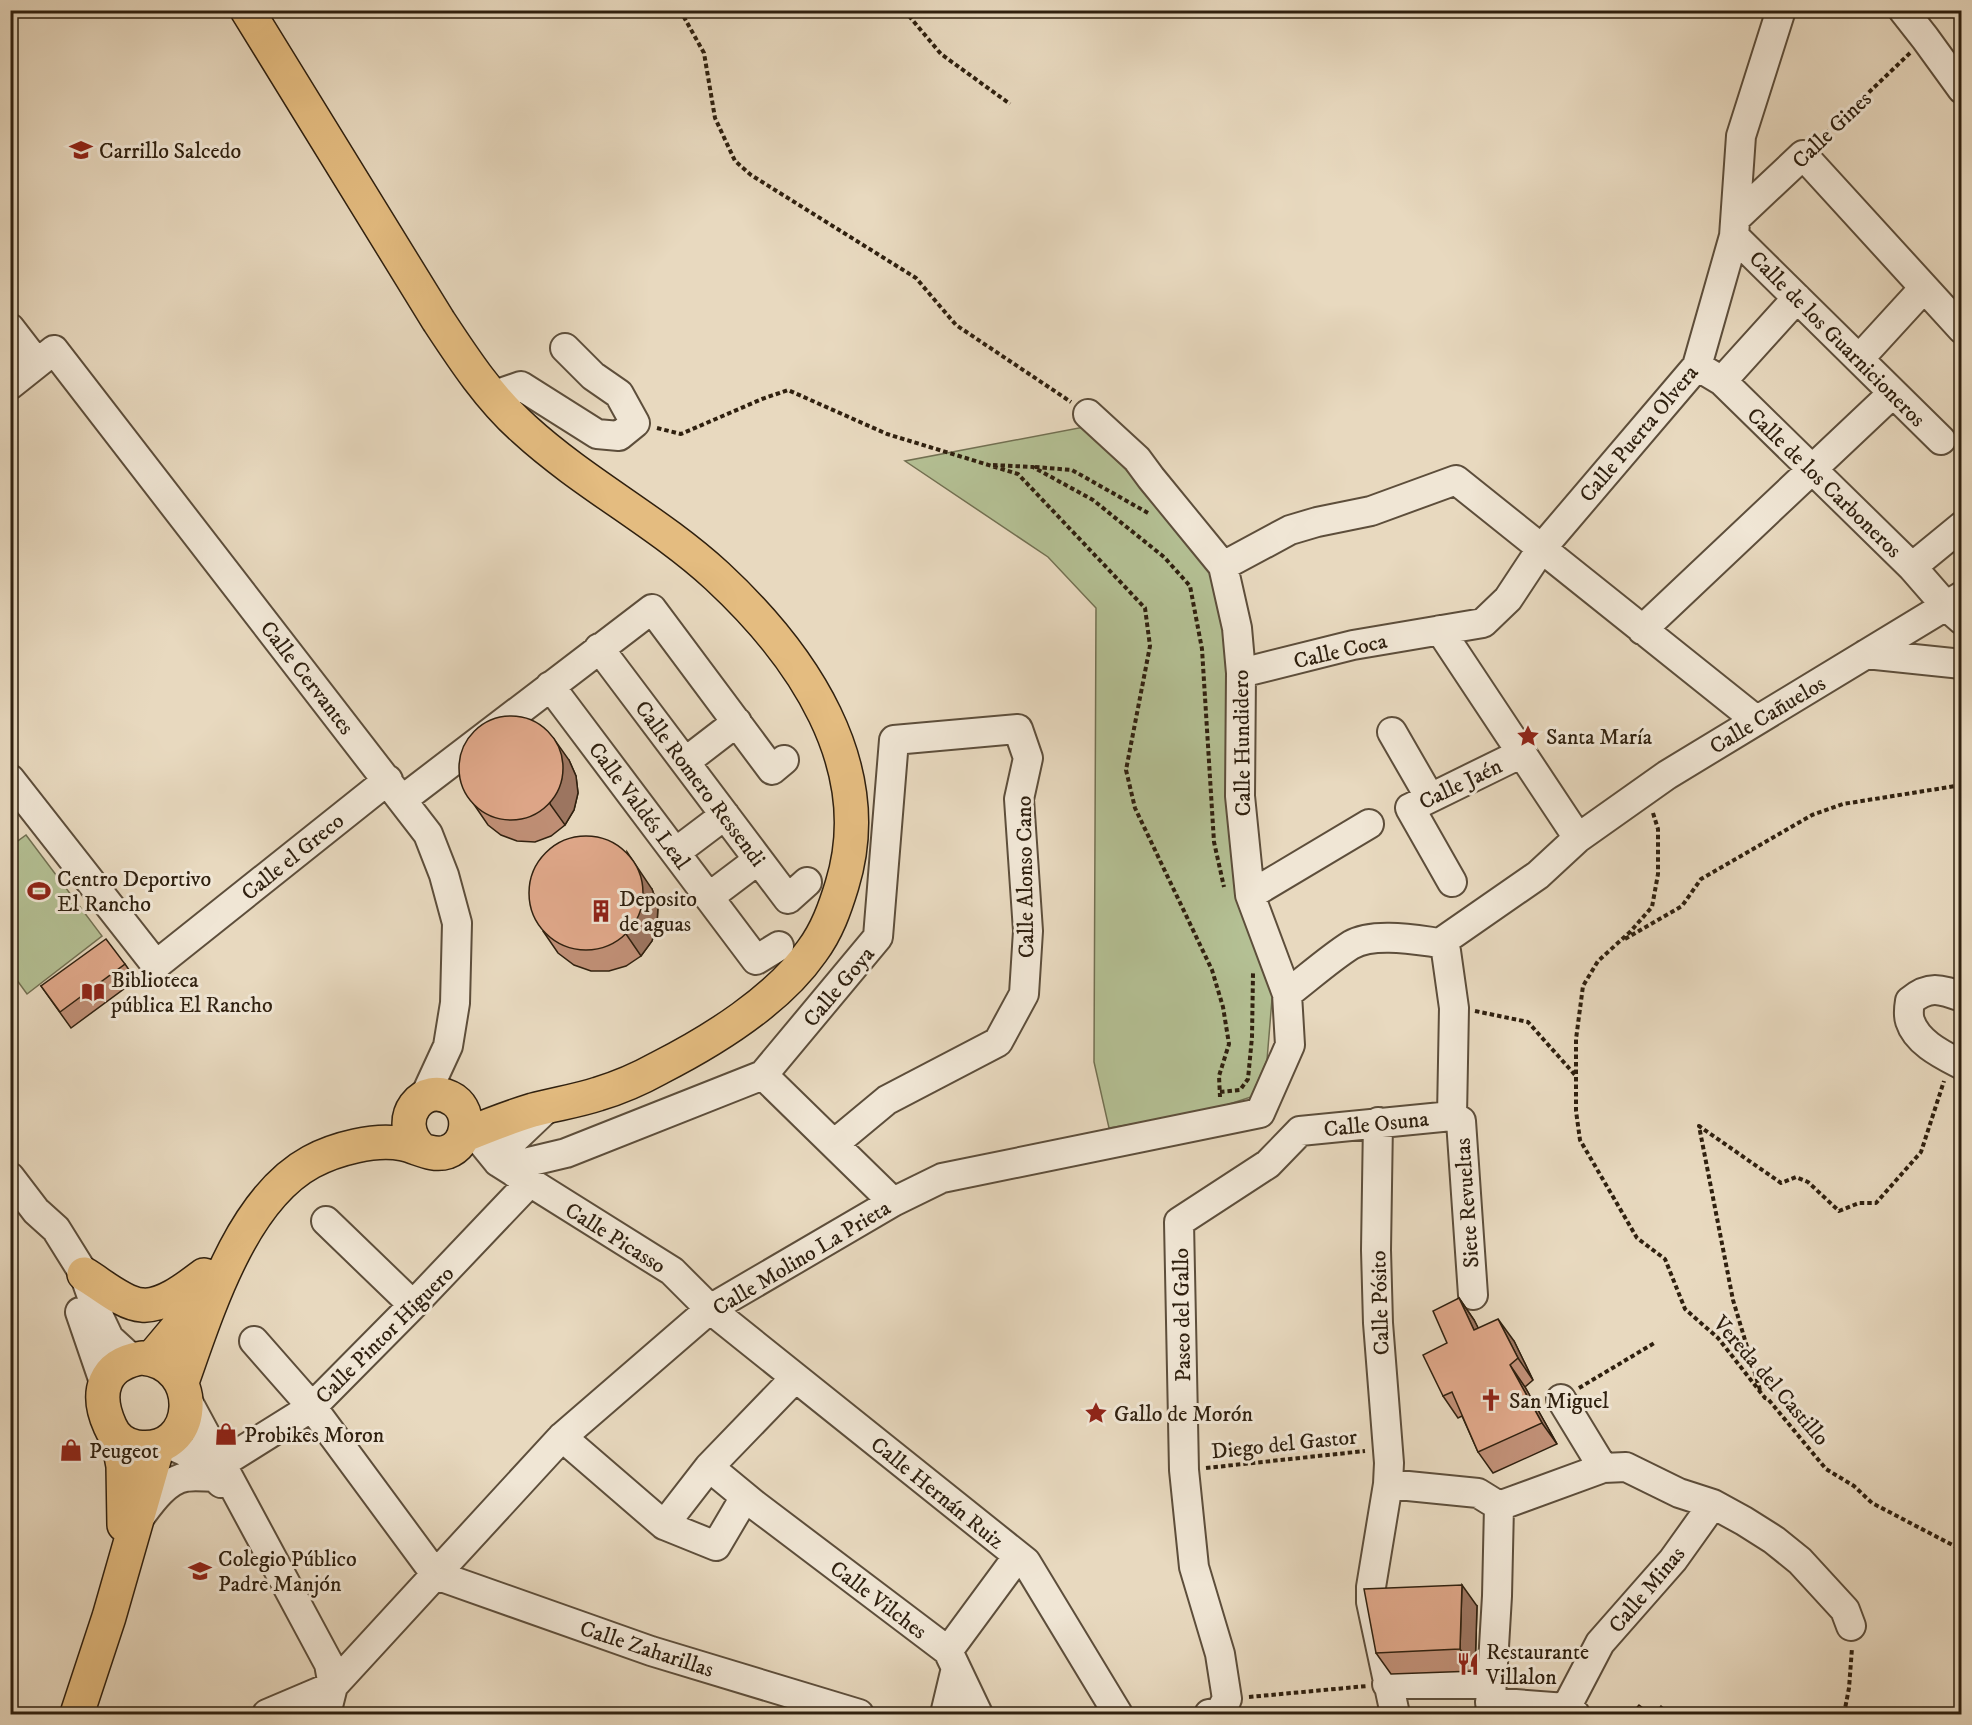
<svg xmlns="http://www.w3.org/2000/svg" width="1972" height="1725" viewBox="0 0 1972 1725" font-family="'IM FELL DW Pica',serif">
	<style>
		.green { fill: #b4c094; stroke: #727052; stroke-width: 1.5 }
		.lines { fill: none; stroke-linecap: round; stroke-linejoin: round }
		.minor-casing { stroke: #5d4e3b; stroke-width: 32 }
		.major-casing { stroke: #2f200f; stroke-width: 36 }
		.path { stroke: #2f200f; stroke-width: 4; stroke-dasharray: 4.5 3; stroke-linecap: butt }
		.minor { stroke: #f0e6d5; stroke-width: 28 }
		.major { stroke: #e4bc80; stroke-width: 33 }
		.wall { fill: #c19077; stroke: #2f200f; stroke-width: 1.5 }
		.shaded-wall { fill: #9d7661; stroke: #2f200f; stroke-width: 1.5 }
		.building { fill: #e0a88a; stroke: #2f200f; stroke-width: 1.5 }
		.labels { text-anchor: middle; stroke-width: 6; stroke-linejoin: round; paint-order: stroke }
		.street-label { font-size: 22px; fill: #2f200f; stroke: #f0e6d5 }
		.poi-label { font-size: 22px; fill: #2f200f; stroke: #f0e6d5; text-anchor: start }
	</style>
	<rect width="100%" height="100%" fill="#e8d9bf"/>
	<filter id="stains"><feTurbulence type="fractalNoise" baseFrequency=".00333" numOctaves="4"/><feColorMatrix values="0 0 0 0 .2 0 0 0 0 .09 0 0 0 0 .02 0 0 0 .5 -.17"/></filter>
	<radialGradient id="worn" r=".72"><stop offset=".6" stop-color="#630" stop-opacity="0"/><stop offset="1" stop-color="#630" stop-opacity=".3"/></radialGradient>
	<path class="green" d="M1084 427 1145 489 1215 579 1225 636 1232 852 1273 987 1267 1060 1251 1097 1205 1112 1109 1128 1094 1062 1096 608 1048 557 905 461Z
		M26 835 102 936 27 994 11 972V846Z"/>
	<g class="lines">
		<g class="minor-casing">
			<path id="minor" d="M1903 10 1925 38 1962 89
				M1736 218 1803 155 1962 329
				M1734 236 1941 440
				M10 328 37 363
				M1859 359 1924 288
				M1697 366 1722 381 1912 567 1946 606 1962 620
				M1722 381 1797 298
				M10 385 54 350 428 834 444 875 457 923 455 1003 448 1046 424 1098
				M492 396 521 386 597 434 619 436 635 423 619 394 593 376 565 348
				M1088 414 1137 459 1151 478 1223 566 1237 628 1241 673 1240 796 1250 895 1287 994 1290 1045 1260 1113
				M1223 566 1290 530 1317 522 1371 511 1456 480 1756 720
				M1912 567 1962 526
				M1440 630 1578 838
				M1642 630 1893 393
				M599 648 788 899 807 882
				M1866 654 1962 664
				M1241 673 1353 645 1483 623 1508 599 1541 549 1697 366 1734 236 1741 136 1781 10
				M550 686 756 960 779 946
				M1392 732 1430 798
				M685 762 737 722
				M10 779 156 965 388 780
				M402 800 652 609 772 770 784 760
				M676 852 725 815
				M1452 882 1410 808 1522 753
				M1250 895 1369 824
				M709 897 758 860
				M1440 943 1446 951 1454 1008 1452 1116
				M1287 994C1308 978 1329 959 1351 945 1374 932 1416 940 1440 943L1538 875 1578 838 1667 775 1962 596
				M1962 997C1940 989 1929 985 1910 1001 1909 1007 1908 1015 1910 1021 1917 1043 1943 1055 1962 1065
				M763 1075 893 1202
				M1452 1116 1461 1121 1473 1295
				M1378 1122 1376 1250 1378 1323 1389 1463 1388 1484 1371 1587V1602L1395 1714
				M467 1124 498 1162 672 1271 710 1309 1026 1562 1118 1714
				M1300 1131 1452 1116
				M498 1162 507 1146 548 1107
				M515 1173 524 1163 566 1153 763 1075 878 937 894 740 1018 729 1028 758 1019 799 1028 931 1024 994 998 1042 887 1100 834 1144
				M10 1177 36 1211 56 1229 84 1274 100 1319 109 1338 133 1360
				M326 1221 413 1305
				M80 1312 104 1382
				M254 1341 312 1407 436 1575
				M187 1400 329 1664 333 1686
				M562 1437 664 1525 716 1546 745 1497
				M162 1444C192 1449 200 1464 221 1483
				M221 1464 312 1407 413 1305 530 1182
				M709 1467 795 1378
				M1603 1468 1626 1467 1679 1493 1713 1504 1744 1521 1774 1540 1800 1561 1845 1610 1851 1626
				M1388 1484 1478 1493 1499 1506
				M1499 1506 1603 1468 1561 1399
				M137 1521C149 1505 165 1480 186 1477 195 1475 206 1477 215 1477
				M664 1525 709 1467 755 1505 948 1651 978 1714
				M436 1575 651 1651 859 1714
				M948 1651 1018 1556
				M1387 1684H1492
				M333 1686 562 1437 710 1309 893 1202 942 1178 1260 1113
				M1490 1702 1566 1708 1575 1714
				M1566 1708 1600 1643 1673 1560 1713 1504
				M267 1714 333 1686 326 1714
				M945 1714 956 1668
				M1209 1714 1220 1712 1227 1699 1220 1654 1194 1567 1184 1470 1179 1222 1268 1164 1300 1131
				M1490 1714 1497 1596 1499 1506"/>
		</g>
		<g class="major-casing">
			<path id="major" d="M247 10 438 320C463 358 489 398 524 429 584 484 657 521 717 576 801 654 879 765 842 885 835 908 827 931 812 951 778 1000 712 1041 659 1068 641 1078 618 1088 598 1094 577 1101 555 1104 533 1110 510 1117 487 1126 465 1135
				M84 1274C100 1283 123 1304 142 1305 163 1307 188 1287 204 1275
				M142 1358C204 1363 199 1456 137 1447 124 1445 115 1438 110 1426 95 1393 103 1364 142 1358Z
				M151 1359 183 1321 198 1291
				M182 1382C207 1312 241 1200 311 1162 335 1149 376 1138 403 1144 418 1147 432 1157 447 1152 469 1144 472 1113 454 1100 423 1079 392 1120 420 1148
				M118 1440 123 1466 124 1525
				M77 1714 109 1617 158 1446"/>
		</g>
		<path class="path" d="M680 10 704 53 715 118 735 161 751 175 916 278 956 325 1071 402
			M904 10 941 54 1010 104
			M1820 139 1910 53
			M657 428 681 434 762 399 788 390 887 434 1018 474 1145 608 1150 646 1126 770 1135 808 1212 970 1223 1007 1229 1044 1219 1076 1220 1097
			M993 465 1033 467 1093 500 1164 557 1190 586 1202 649 1214 842 1224 887
			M1035 467 1072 470 1148 513
			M1653 813 1658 829V874L1652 907 1630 932 1598 961 1583 986 1576 1039V1111L1580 1140 1637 1238 1665 1259 1685 1309 1718 1338 1765 1398 1768 1399 1826 1469 1854 1486 1872 1503 1962 1550
			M1625 939 1682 906 1701 879 1812 815 1843 804 1962 785
			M1475 1011 1528 1022 1576 1076
			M1220 1092 1240 1090 1248 1079 1252 1037 1253 973
			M1579 1388 1656 1342
			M1760 1390 1733 1300 1699 1126 1781 1183 1796 1177 1808 1182 1839 1211 1859 1203H1876L1921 1152 1944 1081
			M1206 1468 1365 1451
			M1249 1697 1367 1686
			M1844 1714 1849 1688 1852 1648"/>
		<use href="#minor" class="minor"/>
		<use href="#major" class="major"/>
	</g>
	<path class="wall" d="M569 760 576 776 578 793 574 810 565 825 551 836 535 842 517 841 501 835 488 825 473 803Z
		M652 889 658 906 657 924 652 941 641 956 626 966 609 971H591L574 965 558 953 543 931Z
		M125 964 136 980 71 1028 41 986Z
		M1459 1298 1474 1320 1478 1328 1514 1341 1533 1380 1525 1387 1557 1444 1493 1473 1478 1452 1462 1416 1458 1418 1443 1396 1447 1343Z
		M1477 1606 1475 1671 1391 1674 1376 1653Z"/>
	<path class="shaded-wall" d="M554 739 569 760 576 776 578 793 574 810 565 825 550 804Z
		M627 852 652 889 658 906 657 924 652 941 641 956 626 934Z
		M1459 1298 1474 1320 1490 1351 1474 1330Z
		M1498 1319 1514 1341 1533 1380 1518 1358Z
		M1510 1365 1525 1387 1557 1444 1542 1423Z
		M1462 1585 1477 1606 1475 1671 1460 1649Z"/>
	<path class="building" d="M459 768a52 52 0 1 1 104 0a52 52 0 1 1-104 0Z
		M529 893a57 57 0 1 1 114 0a57 57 0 1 1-114 0Z
		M106 939 125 964 60 1012 41 986Z
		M1459 1298 1474 1330 1498 1319 1518 1358 1510 1365 1542 1423 1478 1452 1452 1392 1443 1396 1423 1355 1447 1343 1433 1311Z
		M1462 1585 1460 1649 1376 1653 1364 1589Z
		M1639 1705 1651 1714H1631Z
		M1661 1706 1671 1714H1655Z"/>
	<defs>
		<g id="school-bare" transform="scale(1.8)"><path d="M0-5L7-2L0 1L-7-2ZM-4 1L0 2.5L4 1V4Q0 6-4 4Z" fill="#8f2418" stroke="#f0e6d5" stroke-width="2.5" paint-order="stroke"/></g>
		<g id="sight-bare" transform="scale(1.8)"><path d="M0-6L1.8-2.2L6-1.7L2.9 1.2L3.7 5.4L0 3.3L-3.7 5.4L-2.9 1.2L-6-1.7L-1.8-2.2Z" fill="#8f2418" stroke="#f0e6d5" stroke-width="2.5" paint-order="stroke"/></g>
		<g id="stadium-bare" transform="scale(1.8)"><path d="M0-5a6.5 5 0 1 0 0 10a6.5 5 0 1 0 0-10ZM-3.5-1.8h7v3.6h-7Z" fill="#8f2418" stroke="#f0e6d5" stroke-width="2.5" paint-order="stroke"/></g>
		<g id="building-bare" transform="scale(1.8)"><path d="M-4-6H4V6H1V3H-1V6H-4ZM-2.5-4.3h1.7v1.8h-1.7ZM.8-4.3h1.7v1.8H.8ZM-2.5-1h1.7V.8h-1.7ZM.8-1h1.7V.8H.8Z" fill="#8f2418" stroke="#f0e6d5" stroke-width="2.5" paint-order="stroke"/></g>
		<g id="library-bare" transform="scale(1.8)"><path d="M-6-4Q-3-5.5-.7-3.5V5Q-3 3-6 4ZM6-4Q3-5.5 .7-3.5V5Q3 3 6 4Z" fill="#8f2418" stroke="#f0e6d5" stroke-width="2.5" paint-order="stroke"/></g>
		<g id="church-bare" transform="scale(1.8)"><path d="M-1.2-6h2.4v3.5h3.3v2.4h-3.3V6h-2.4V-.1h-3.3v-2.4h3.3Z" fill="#8f2418" stroke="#f0e6d5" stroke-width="2.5" paint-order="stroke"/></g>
		<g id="shop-bare" transform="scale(1.8)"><path d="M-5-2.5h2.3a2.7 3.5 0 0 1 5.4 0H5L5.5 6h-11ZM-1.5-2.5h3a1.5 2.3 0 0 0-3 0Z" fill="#8f2418" stroke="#f0e6d5" stroke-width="2.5" paint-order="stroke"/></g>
		<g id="restaurant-bare" transform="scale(1.8)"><path d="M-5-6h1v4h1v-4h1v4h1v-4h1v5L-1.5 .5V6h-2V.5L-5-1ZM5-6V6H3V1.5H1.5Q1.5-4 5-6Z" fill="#8f2418" stroke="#f0e6d5" stroke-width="2.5" paint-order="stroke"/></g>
	</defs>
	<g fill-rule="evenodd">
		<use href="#school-bare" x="81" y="150"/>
		<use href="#sight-bare" x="1528" y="736"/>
		<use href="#stadium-bare" x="39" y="891"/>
		<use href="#building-bare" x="601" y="911"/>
		<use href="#library-bare" x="93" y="992"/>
		<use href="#church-bare" x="1491" y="1400"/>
		<use href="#sight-bare" x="1096" y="1413"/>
		<use href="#shop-bare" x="226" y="1434"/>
		<use href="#shop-bare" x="71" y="1450"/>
		<use href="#school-bare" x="200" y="1571"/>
		<use href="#restaurant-bare" x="1468" y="1664"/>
	</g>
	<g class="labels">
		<g class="street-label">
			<text transform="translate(1831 129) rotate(-44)" y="8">Calle Gines</text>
			<text transform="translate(1838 338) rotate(45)" y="8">Calle de los Guarnicioneros</text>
			<text transform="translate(1638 433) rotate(-50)" y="8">Calle Puerta Olvera</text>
			<text transform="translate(1825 482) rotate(44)" y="8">Calle de los Carboneros</text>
			<text transform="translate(1340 650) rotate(-13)" y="8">Calle Coca</text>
			<text transform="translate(308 677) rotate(52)" y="8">Calle Cervantes</text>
			<text transform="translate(1767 714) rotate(-31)" y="8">Calle Cañuelos</text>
			<text transform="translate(1241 743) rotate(-91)" y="8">Calle Hundidero</text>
			<text transform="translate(701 783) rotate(53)" y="8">Calle Romero Ressendi</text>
			<text transform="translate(1460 783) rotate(-26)" y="8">Calle Jaén</text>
			<text transform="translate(640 805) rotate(53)" y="8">Calle Valdés Leal</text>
			<text transform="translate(292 856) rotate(-39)" y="8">Calle el Greco</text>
			<text transform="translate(1024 877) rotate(-91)" y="8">Calle Alonso Cano</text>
			<text transform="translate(838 986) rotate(-50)" y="8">Calle Goya</text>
			<text transform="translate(1376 1123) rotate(-6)" y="8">Calle Osuna</text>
			<text transform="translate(1466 1203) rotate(-94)" y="8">Siete Revueltas</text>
			<text transform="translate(616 1237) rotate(32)" y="8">Calle Picasso</text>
			<text transform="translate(801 1257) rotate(-31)" y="8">Calle Molino La Prieta</text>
			<text transform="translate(1379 1303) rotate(-92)" y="8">Calle Pósito</text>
			<text transform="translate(1181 1315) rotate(-91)" y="8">Paseo del Gallo</text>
			<text transform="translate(384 1334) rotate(-45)" y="8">Calle Pintor Higuero</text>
			<text transform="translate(1772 1380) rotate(49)" y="8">Vereda del Castillo</text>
			<text transform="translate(1284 1443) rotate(-6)" y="8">Diego del Gastor</text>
			<text transform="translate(938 1492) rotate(39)" y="8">Calle Hernán Ruiz</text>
			<text transform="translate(1646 1589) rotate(-50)" y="8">Calle Minas</text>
			<text transform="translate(879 1599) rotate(37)" y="8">Calle Vilches</text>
			<text transform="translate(647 1648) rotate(18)" y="8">Calle Zaharillas</text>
		</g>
		<g class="poi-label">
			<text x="99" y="158">Carrillo Salcedo</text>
			<text x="1546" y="744">Santa María</text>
			<text x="57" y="886">Centro Deportivo<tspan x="57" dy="25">El Rancho</tspan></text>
			<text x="619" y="906">Deposito<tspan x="619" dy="25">de aguas</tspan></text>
			<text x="111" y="987">Biblioteca<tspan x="111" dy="25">pública El Rancho</tspan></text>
			<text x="1509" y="1408">San Miguel</text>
			<text x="1114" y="1421">Gallo de Morón</text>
			<text x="244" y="1442">Probikes Moron</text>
			<text x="89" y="1458">Peugeot</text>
			<text x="218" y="1566">Colegio Público<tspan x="218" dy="25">Padre Manjón</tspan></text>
			<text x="1486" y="1659">Restaurante<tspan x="1486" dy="25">Villalon</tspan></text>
		</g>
	</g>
	<rect width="1972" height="1725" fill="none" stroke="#e8d9bf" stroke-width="36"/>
	<rect x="12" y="12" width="1948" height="1701" fill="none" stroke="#2f200f" stroke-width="3"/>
	<rect x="18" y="18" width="1936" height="1689" fill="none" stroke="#2f200f" stroke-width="1.5"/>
	<rect width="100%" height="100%" filter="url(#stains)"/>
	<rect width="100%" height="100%" fill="url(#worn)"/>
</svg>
